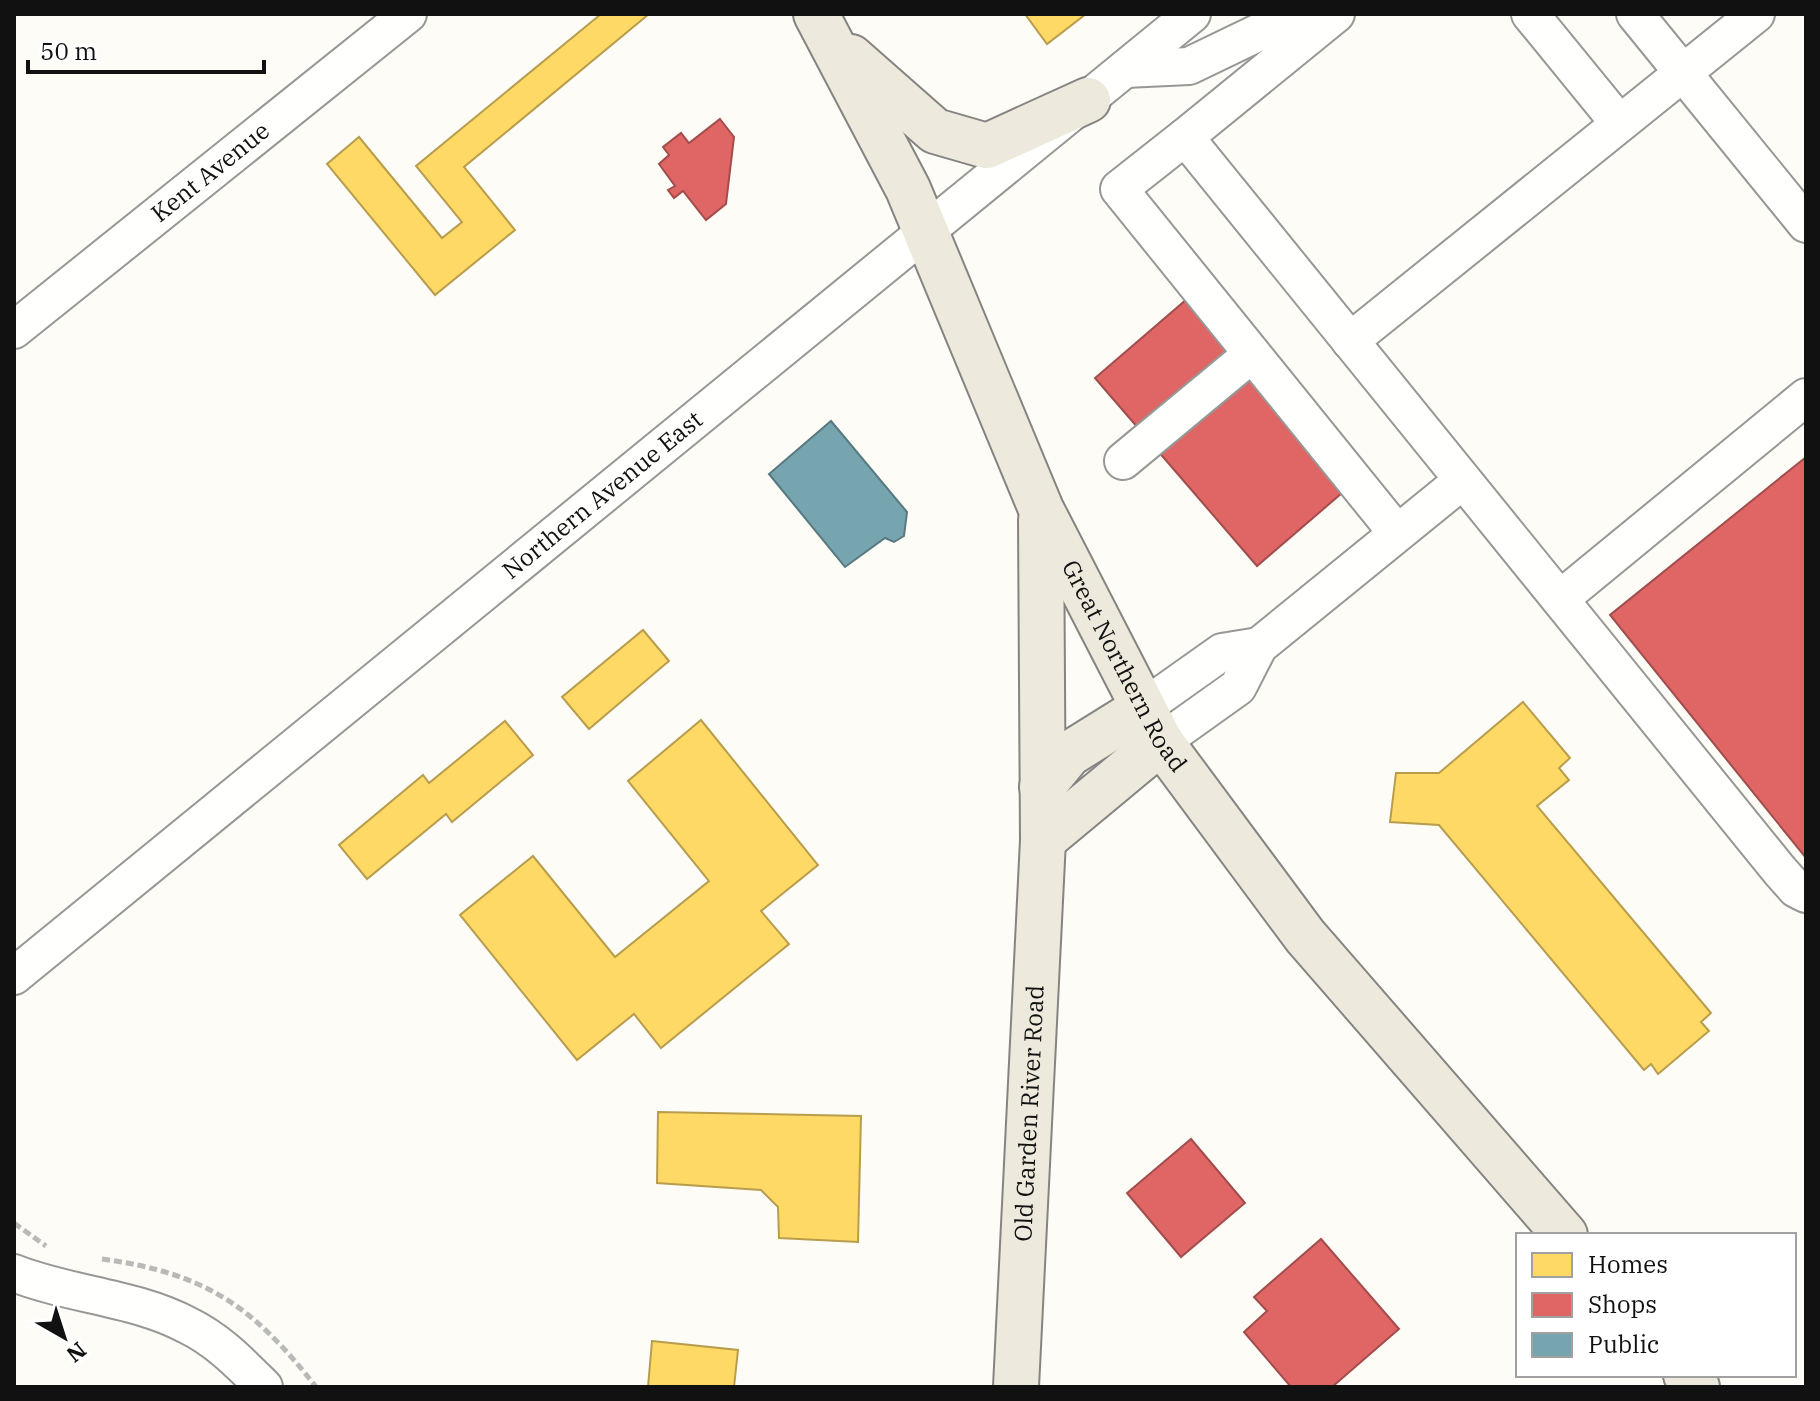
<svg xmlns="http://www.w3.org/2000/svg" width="1820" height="1401" viewBox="0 0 1820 1401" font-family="'IBM Plex Serif',serif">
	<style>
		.homes { fill: #ffd966; stroke: #b89d4c; stroke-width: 2 }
		.shops { fill: #e06666; stroke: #a24c4c; stroke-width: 2 }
		.public { fill: #76a5af; stroke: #587980; stroke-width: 2 }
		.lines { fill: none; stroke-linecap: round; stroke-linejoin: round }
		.minor-casing { stroke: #979795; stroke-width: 40 }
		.major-casing { stroke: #858482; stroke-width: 48 }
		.path { stroke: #b9b9b8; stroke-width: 5; stroke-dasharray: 8 4; stroke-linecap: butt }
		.minor { stroke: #fffffe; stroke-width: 36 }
		.major { stroke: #ede9dc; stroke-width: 44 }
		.labels { text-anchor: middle; stroke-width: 8; stroke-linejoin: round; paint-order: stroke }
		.street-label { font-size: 24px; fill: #111; stroke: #fff }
	</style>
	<rect width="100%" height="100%" fill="#fdfcf7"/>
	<path class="homes" d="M601 14H649L464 167 515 230 435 295 327 164 359 137 442 238 462 222 416 166Z
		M1025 14H1086L1047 44Z
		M643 630 669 661 589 729 562 697Z
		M1523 702 1570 758 1559 768 1569 780 1537 806 1711 1013 1701 1022 1709 1031 1658 1074 1651 1064 1644 1070 1439 825 1390 822 1396 773H1439Z
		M701 720 818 865 761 911 789 944 661 1048 634 1014 577 1060 460 915 533 856 615 957 709 881 628 781Z
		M505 721 533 755 452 822 446 814 367 879 339 845 423 775 429 783Z
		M658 1112 861 1116 858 1242 779 1238 778 1207 761 1190 657 1183Z
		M652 1341 738 1350 734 1387H648Z"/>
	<path class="shops" d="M720 119 734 137 726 204 706 220 683 191 674 198 668 190 675 186 659 164 669 155 663 147 681 133 689 143Z
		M1201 287 1363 475 1257 566 1095 378Z
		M1806 457V858L1610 615Z
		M1191 1139 1245 1203 1181 1257 1127 1193Z
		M1321 1239 1399 1329 1332 1387H1291L1244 1332 1267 1311 1254 1297Z"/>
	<path class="public" d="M831 421 907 512 904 536 894 542 885 538 845 567 769 474Z"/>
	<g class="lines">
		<g class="minor-casing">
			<g id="minor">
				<path d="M1336 14 1185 137 1780 871 1796 889 1806 894"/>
				<path d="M1530 14 1619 123"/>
				<path d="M1635 14 1806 224"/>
				<path d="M1125 69 1189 66 1297 14"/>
				<path d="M1185 137 1119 189 1397 533"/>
				<path id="s1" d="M14 330 408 14"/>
				<path d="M1350 341 1756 14"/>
				<path d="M1123 461 1252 354"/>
				<path d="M1560 599 1806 397"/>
				<path d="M1143 708 1222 652 1259 646"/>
				<path d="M1161 742 1238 687 1259 646 1462 481"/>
				<path id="s2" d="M14 976 1192 14"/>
				<path d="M14 1273C69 1295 134 1297 187 1325 218 1340 240 1363 264 1387"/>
			</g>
		</g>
		<g class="major-casing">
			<g id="major">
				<path id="s3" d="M816 14 908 189 1041 509 1161 742 1305 936 1565 1235"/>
				<path d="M851 57 935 131 987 146 1088 100"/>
				<path d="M1042 787 1069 754 1143 708"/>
				<path d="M1043 840 1161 742"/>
				<path d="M1686 1375 1697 1387"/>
				<path id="s4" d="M1016 1387 1043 840 1041 520"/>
			</g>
		</g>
		<path class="path" d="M14 1223 46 1246
			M102 1259C205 1273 253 1306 316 1387"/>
		<use href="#minor" class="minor"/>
		<use href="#major" class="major"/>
	</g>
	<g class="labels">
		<g class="street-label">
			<text dy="8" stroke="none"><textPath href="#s1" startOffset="252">Kent Avenue</textPath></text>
			<text dy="8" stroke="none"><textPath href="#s2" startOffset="760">Northern Avenue East</textPath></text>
			<text dy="8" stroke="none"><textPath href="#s3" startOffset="722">Great Northern Road</textPath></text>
			<text dy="8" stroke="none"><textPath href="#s4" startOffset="274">Old Garden River Road</textPath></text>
		</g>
	</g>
	<rect width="1820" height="1401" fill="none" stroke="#111111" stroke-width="32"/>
	<rect x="1516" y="1233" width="280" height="144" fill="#ffffff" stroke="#a0a0a0" stroke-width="2"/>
	<rect x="1532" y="1253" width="40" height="24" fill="#ffd966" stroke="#a0a0a0" stroke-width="2"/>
	<text x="1588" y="1273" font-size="24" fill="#111111">Homes</text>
	<rect x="1532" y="1293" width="40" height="24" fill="#e06666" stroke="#a0a0a0" stroke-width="2"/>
	<text x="1588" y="1313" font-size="24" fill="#111111">Shops</text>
	<rect x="1532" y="1333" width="40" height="24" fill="#76a5af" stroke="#a0a0a0" stroke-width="2"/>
	<text x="1588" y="1353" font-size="24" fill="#111111">Public</text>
	<g transform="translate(64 1337) rotate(141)" stroke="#ffffff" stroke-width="6" paint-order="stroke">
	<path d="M0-6L14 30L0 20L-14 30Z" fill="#111111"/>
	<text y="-12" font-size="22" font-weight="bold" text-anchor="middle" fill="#111111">N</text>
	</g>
	<path d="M28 60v12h236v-12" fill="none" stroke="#111111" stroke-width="4"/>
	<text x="40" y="60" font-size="24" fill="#111111" stroke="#ffffff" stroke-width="6" paint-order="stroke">50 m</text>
</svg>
